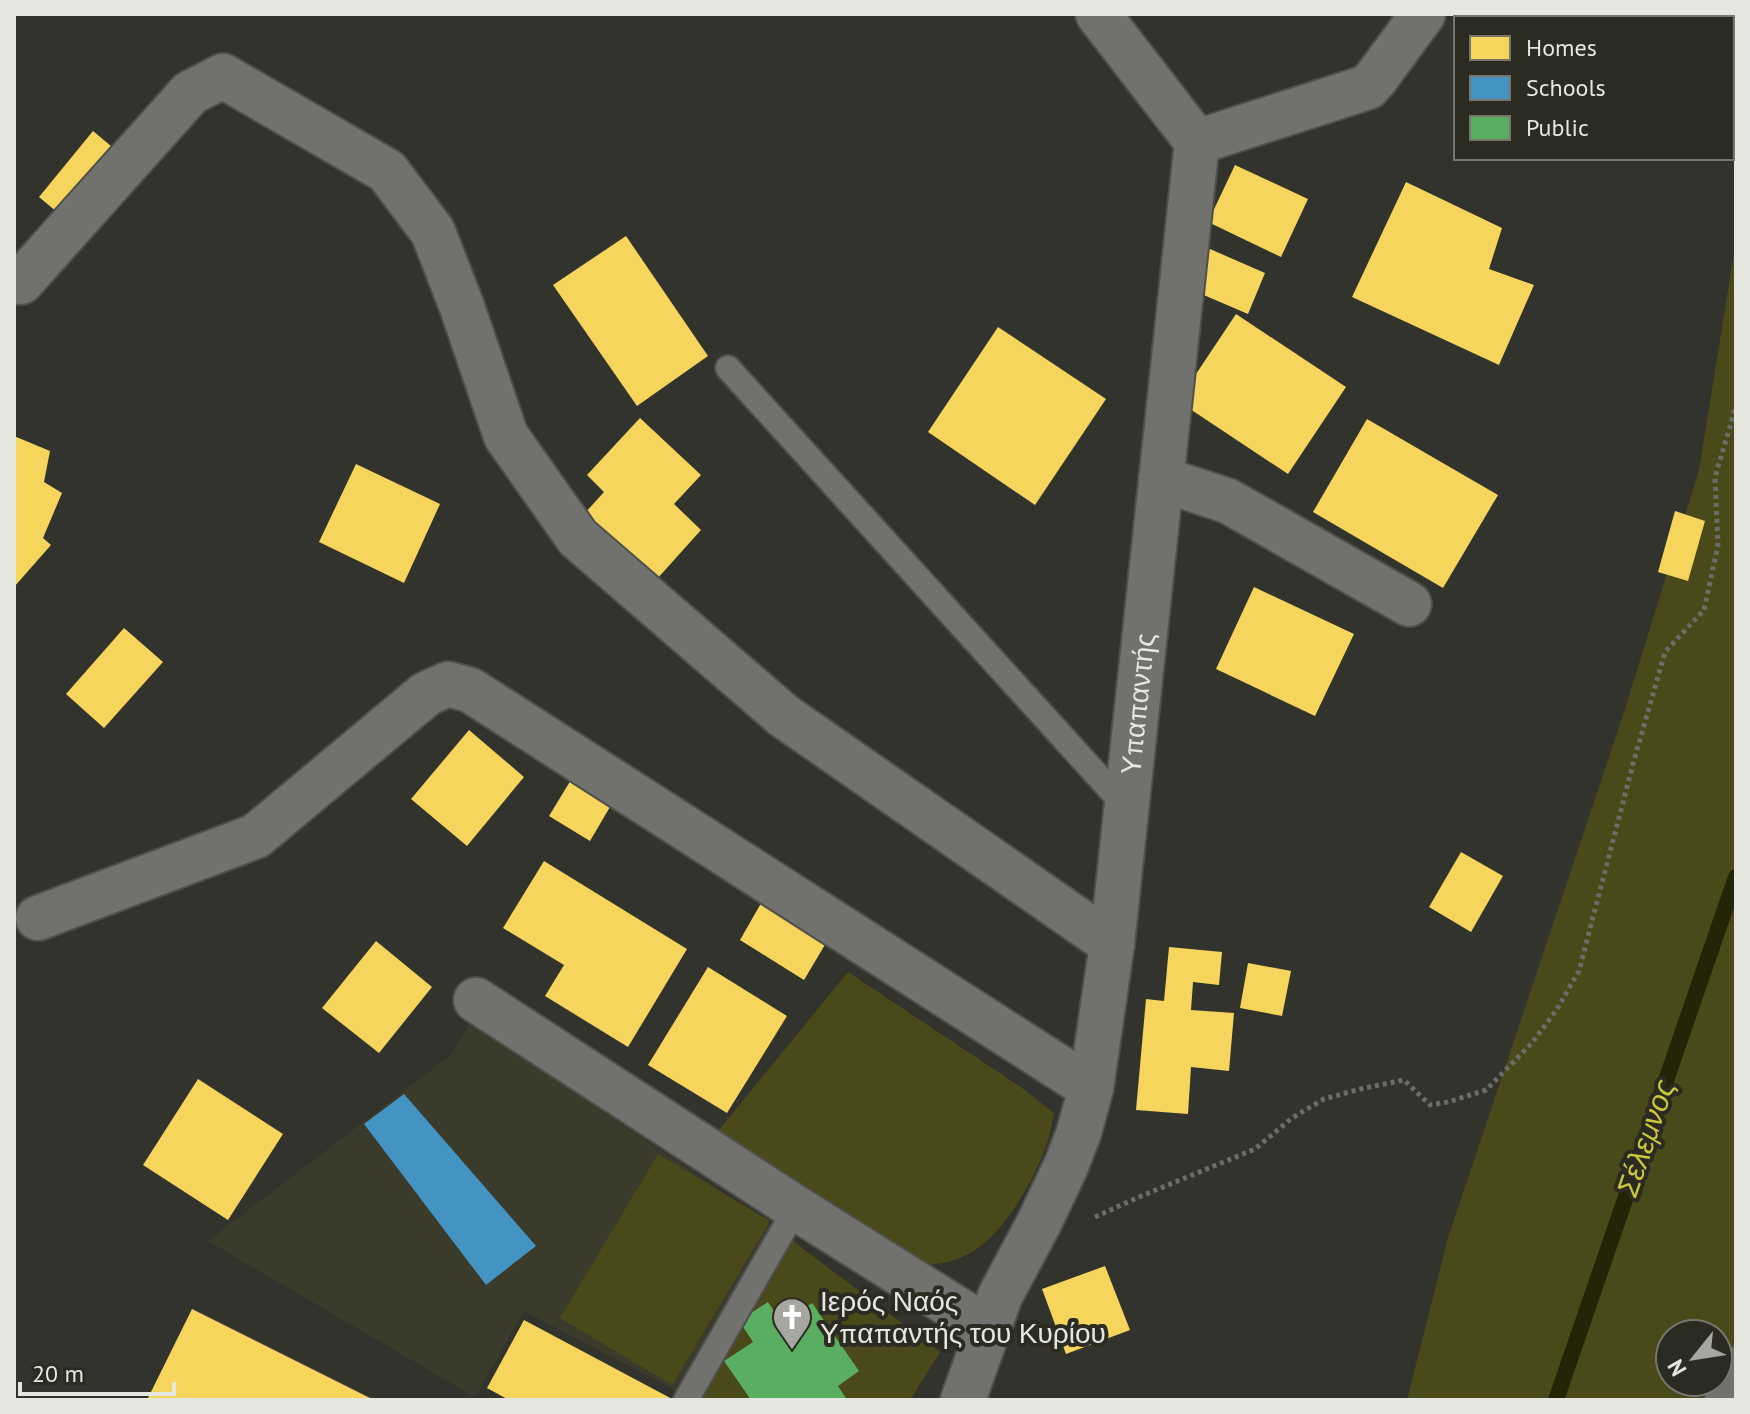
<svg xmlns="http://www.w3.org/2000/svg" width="1750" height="1414" viewBox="0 0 1750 1414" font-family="'PT Sans',sans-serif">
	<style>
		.built { fill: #3b3b2c }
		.green { fill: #49491a; fill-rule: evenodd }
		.homes { fill: #f6d55c }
		.schools { fill: #4393c3 }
		.public { fill: #5aae61 }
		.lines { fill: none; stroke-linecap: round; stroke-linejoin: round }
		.stream { stroke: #242406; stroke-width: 16 }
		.lane-casing { stroke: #4f4f4b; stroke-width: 28 }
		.street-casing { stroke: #4f4f4b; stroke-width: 48 }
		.secondary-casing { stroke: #4f4f4b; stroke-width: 48 }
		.path { stroke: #6c6c68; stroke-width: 5; stroke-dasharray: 4 4; stroke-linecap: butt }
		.lane { stroke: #71716d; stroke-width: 24 }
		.street { stroke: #71716d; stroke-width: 44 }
		.secondary { stroke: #71716d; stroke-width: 44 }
		.labels { text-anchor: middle; stroke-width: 8; stroke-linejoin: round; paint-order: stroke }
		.street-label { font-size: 28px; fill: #e6e6e0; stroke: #2b2b22 }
		.poi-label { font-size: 28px; fill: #e6e6e0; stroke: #2b2b22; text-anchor: start }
		.water-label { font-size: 30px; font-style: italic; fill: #ccc93c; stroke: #2b2b22 }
	</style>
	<rect width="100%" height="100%" fill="#33332e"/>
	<path class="built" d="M471 1021 777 1229 678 1392 524 1311 475 1397 208 1241 451 1055Z"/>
	<path class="green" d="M1688 14H1736V61L1732 57V18H1692Z
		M1736 241V1400H1407L1448 1238 1625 709 1699 470ZM1670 1334H1718V1382H1670Z
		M848 972 1022 1088 1054 1113C1052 1121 1051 1129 1049 1137 1038 1175 1002 1240 964 1256 951 1263 937 1264 922 1265L787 1184 718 1131Z
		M658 1154 770 1221 672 1385 560 1318Z
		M777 1229 940 1352 910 1400H674Z"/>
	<path class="homes" d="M93 131 111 146 57 212 39 197Z
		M1235 165 1308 199 1281 257 1208 222Z
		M1406 182 1502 228 1489 269 1534 285 1499 365 1352 297Z
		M626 236 708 356 637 406 553 285Z
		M1210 249 1265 273 1248 314 1192 290Z
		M1236 314 1346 387 1288 474 1178 401Z
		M998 327 1106 399 1035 505 928 432Z
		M640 418 701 475 674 504 701 530 657 579 585 513 604 492 587 475Z
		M1367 419 1498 495 1443 588 1313 512Z
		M14 436 50 451 44 482 62 493 43 538 51 545 14 587Z
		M356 464 440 504 404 583 319 542Z
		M1675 511 1705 521 1688 581 1658 572Z
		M1254 587 1354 634 1315 716 1216 669Z
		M124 628 163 662 104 728 66 694Z
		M469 730 524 777 467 846 411 799Z
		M577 770 617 795 590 841 549 816Z
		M1461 852 1503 876 1471 932 1429 907Z
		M544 861 687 949 628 1047 545 996 564 965 503 928Z
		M764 898 829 938 804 980 740 940Z
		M376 941 432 987 379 1053 322 1008Z
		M1169 947 1222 952 1219 985 1193 982 1191 1010 1234 1013 1229 1071 1191 1067 1188 1114 1136 1110 1146 999 1164 1001Z
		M1248 963 1291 971 1282 1016 1240 1008Z
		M708 967 787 1016 727 1113 648 1065Z
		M198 1079 283 1134 228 1220 143 1165Z
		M1105 1266 1130 1330 1066 1354 1042 1289Z
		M192 1309 374 1400H147Z
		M524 1320 674 1400H509L487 1388Z"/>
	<path class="schools" d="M404 1094 536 1246 486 1285 364 1124Z"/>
	<path class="public" d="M768 1302 782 1323 812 1303 859 1371 838 1386 847 1400H751L724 1361 753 1342 739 1321Z"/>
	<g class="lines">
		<path class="stream" d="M1556 1400 1736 877"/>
		<g class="lane-casing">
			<path id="lane" d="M728 368 1127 808
				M686 1400 796 1208"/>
		</g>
		<g class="street-casing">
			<g id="street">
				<path d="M1197 142 1368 87 1376 78 1423 14"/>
				<path d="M21 282 190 93 223 76 387 171 433 232 462 307 506 436 578 538 784 716 1112 944"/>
				<path d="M1161 479 1228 501 1409 604"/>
				<path id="s1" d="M38 918 256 836 426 694 448 684 470 690 1091 1088 1112 944 1197 142 1098 14"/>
				<path d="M476 1000 796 1208 987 1328"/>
				<path d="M1727 1400 1736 1369"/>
			</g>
		</g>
		<g class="secondary-casing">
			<path id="secondary" d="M963 1400 1000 1296 1039 1223 1066 1166 1079 1132 1091 1088"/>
		</g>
		<path class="path" d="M1095 1217 1139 1197 1255 1149 1292 1118 1324 1099 1360 1089 1404 1080 1430 1105 1448 1102 1486 1090 1532 1043 1557 1009 1579 971 1633 764 1665 652 1704 610 1718 545 1715 477 1736 406"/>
		<use href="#lane" class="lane"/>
		<use href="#street" class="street"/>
		<use href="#secondary" class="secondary"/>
	</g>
	<defs>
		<g id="church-pin" transform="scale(2)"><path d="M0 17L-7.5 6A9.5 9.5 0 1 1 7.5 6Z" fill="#a7a7a2" stroke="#2b2b22"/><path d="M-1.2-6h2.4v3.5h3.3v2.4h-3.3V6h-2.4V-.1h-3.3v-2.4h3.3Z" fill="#fff"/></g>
	</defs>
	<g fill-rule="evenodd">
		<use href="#church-pin" x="792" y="1317"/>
	</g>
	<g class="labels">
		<g class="street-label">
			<text dy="10" stroke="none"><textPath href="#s1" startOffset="1626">Υπαπαντής</textPath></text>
		</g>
		<g class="poi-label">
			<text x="820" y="1311">Ιερός Ναός<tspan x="820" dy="32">Υπαπαντής του Κυρίου</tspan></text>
		</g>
		<g class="water-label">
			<text transform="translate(1646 1138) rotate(-71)" y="10">Σέλεμνος</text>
		</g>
	</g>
	<rect width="1750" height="1414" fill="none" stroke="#e6e6e0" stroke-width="32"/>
	<rect x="1454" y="16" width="280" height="144" fill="#2b2b22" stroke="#76766e" stroke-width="2"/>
	<rect x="1470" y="36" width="40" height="24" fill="#f6d55c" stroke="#76766e" stroke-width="2"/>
	<text x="1526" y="56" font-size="24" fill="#e6e6e0">Homes</text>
	<rect x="1470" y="76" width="40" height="24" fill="#4393c3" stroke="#76766e" stroke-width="2"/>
	<text x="1526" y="96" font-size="24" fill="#e6e6e0">Schools</text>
	<rect x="1470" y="116" width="40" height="24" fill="#5aae61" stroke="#76766e" stroke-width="2"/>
	<text x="1526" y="136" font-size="24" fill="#e6e6e0">Public</text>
	<g transform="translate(1694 1358) rotate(240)"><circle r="38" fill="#2b2b22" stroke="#76766e" stroke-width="2"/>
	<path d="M0-6L14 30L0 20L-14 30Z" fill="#a7a7a2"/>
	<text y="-12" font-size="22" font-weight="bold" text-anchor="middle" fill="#e6e6e0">N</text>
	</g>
	<path d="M20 1382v12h154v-12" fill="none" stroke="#e6e6e0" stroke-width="4"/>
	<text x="32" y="1382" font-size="24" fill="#e6e6e0" stroke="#2b2b22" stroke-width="6" paint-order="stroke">20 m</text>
</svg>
